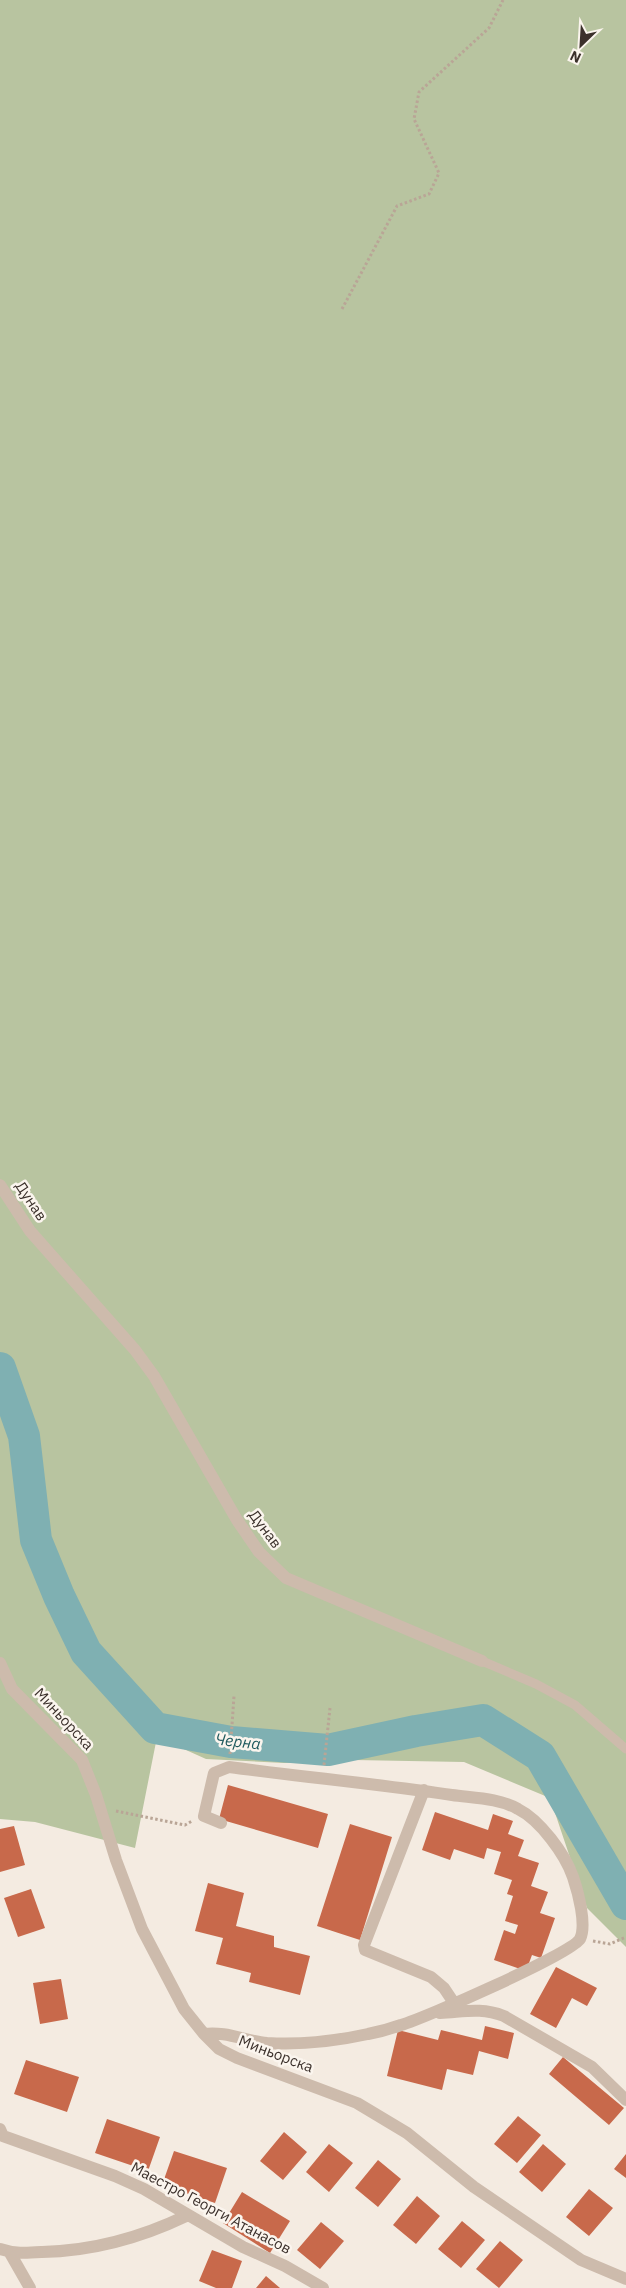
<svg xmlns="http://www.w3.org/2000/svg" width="626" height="2288" viewBox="0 0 626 2288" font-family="'IBM Plex Sans',sans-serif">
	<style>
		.green { fill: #b8c4a0 }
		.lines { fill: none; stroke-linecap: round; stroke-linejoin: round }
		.river { stroke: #7fb0b2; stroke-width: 32 }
		.building { fill: #c8694b }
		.path { stroke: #b9a596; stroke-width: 3; stroke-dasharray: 2.5 2.5; stroke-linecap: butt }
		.service { stroke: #cdbbac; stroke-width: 9 }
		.minor { stroke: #cdbbac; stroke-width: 12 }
		.labels { text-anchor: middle; stroke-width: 5; stroke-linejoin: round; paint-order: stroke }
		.street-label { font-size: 15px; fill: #3b302b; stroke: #fbf5ee }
		.water-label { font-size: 16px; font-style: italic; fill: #1f5a5e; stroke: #fbf5ee }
	</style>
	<rect width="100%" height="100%" fill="#f4ebe1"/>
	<path class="green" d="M0 0H626V1947L587 1908 550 1798 464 1762 354 1760 284 1763 206 1759 157 1737 135 1848 35 1822 0 1819Z"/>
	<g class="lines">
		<path class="river" d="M0 1368 24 1436 36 1540 59 1596 86 1652 155 1728 231 1742 328 1750 416 1731 483 1720 540 1756 626 1904"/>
	</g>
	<path class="building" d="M228 1785 328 1814 318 1848 219 1819Z
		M435 1812 488 1830 493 1814 513 1821 508 1834 524 1840 518 1856 539 1863 531 1886 548 1892 540 1913 555 1918 541 1958 532 1955 526 1971 494 1960 504 1930 515 1934 518 1925 505 1921 513 1896 507 1894 512 1880 494 1874 501 1852 487 1848 484 1859 454 1849 450 1860 422 1850Z
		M350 1824 392 1837 360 1940 317 1926Z
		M14 1826 25 1865 0 1872V1829Z
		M208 1883 244 1893 236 1926 274 1936V1947L310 1956 300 1995 249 1982 251 1973 216 1964 223 1938 195 1931Z
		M31 1889 45 1928 18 1937 4 1898Z
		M556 1967 597 1988 587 2006 572 1998 556 2028 530 2014Z
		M61 1979 68 2019 40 2024 33 1983Z
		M485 2026 514 2033 508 2059 479 2051 473 2075 447 2069 442 2090 387 2076 398 2030 438 2040 441 2030 482 2040Z
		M563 2057 624 2108 609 2125 549 2074Z
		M26 2060 79 2077 67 2112 14 2094Z
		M518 2116 541 2135 517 2163 494 2144Z
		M107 2119 160 2137 148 2171 95 2153Z
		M284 2132 307 2152 283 2180 260 2161Z
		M329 2144 353 2163 329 2192 306 2172Z
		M543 2144 566 2164 542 2192 519 2172Z
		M174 2151 227 2168 215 2203 162 2185Z
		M626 2154V2178L614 2169Z
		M378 2160 401 2179 378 2207 355 2188Z
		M589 2189 613 2208 589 2236 566 2217Z
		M242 2192 290 2221 270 2253 223 2223Z
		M417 2196 440 2216 416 2244 393 2225Z
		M462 2221 485 2240 461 2268 438 2249Z
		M321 2222 344 2241 320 2269 297 2250Z
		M500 2241 523 2260 499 2288 476 2269Z
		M212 2250 242 2261 232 2288H216L199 2281Z
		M266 2276 280 2288H256Z"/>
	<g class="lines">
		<path class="path" d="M342 309 397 206 429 194 439 173 414 119 419 92 489 28 503 0
			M230 1754 234 1696
			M324 1765 330 1708
			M116 1811 185 1825 192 1821
			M593 1941 610 1944 626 1937"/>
		<path class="service" d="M482 1661 536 1684 575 1705 626 1749"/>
		<path class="minor" d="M0 1185 30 1231 135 1350 154 1376 237 1520 259 1552 286 1578 482 1661
			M0 1663 12 1689 82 1760 96 1795 116 1860 142 1929 184 2009 204 2034 219 2049 237 2058 357 2103 407 2133 474 2187 581 2260 626 2279
			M424 1790 364 1945 365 1950 431 1977 444 1988 454 2003
			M440 2013C464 2012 480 2007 504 2016L592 2067 626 2100
			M204 2034C226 2031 245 2041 267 2043 299 2045 336 2041 368 2034 379 2032 390 2029 401 2025 425 2018 571 1954 580 1939 587 1925 578 1892 573 1877 565 1854 540 1820 518 1809 499 1798 473 1798 452 1795 378 1784 303 1777 229 1767L214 1773 204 1816 221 1823
			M0 2129 3 2136 115 2176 144 2189 243 2247 285 2266 323 2288
			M0 2249C14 2254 27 2253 42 2252 93 2251 140 2238 186 2216
			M10 2253 30 2288"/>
	</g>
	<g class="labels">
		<g class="street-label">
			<text transform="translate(31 1201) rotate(56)" y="5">Дунав</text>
			<text transform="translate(265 1529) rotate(53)" y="5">Дунав</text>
			<text transform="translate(64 1719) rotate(47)" y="5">Миньорска</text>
			<text transform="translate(276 2054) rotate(21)" y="5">Миньорска</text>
			<text transform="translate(211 2208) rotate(28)" y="5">Маестро Георги Атанасов</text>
		</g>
		<g class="water-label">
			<text transform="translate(238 1741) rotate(7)" y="6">Черна</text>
		</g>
	</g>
	<g transform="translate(581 45) rotate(205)" stroke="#fbf5ee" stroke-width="4" paint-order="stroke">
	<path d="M0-4L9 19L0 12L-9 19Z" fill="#3b302b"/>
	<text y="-8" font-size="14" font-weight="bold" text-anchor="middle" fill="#3b302b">N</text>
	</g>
</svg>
